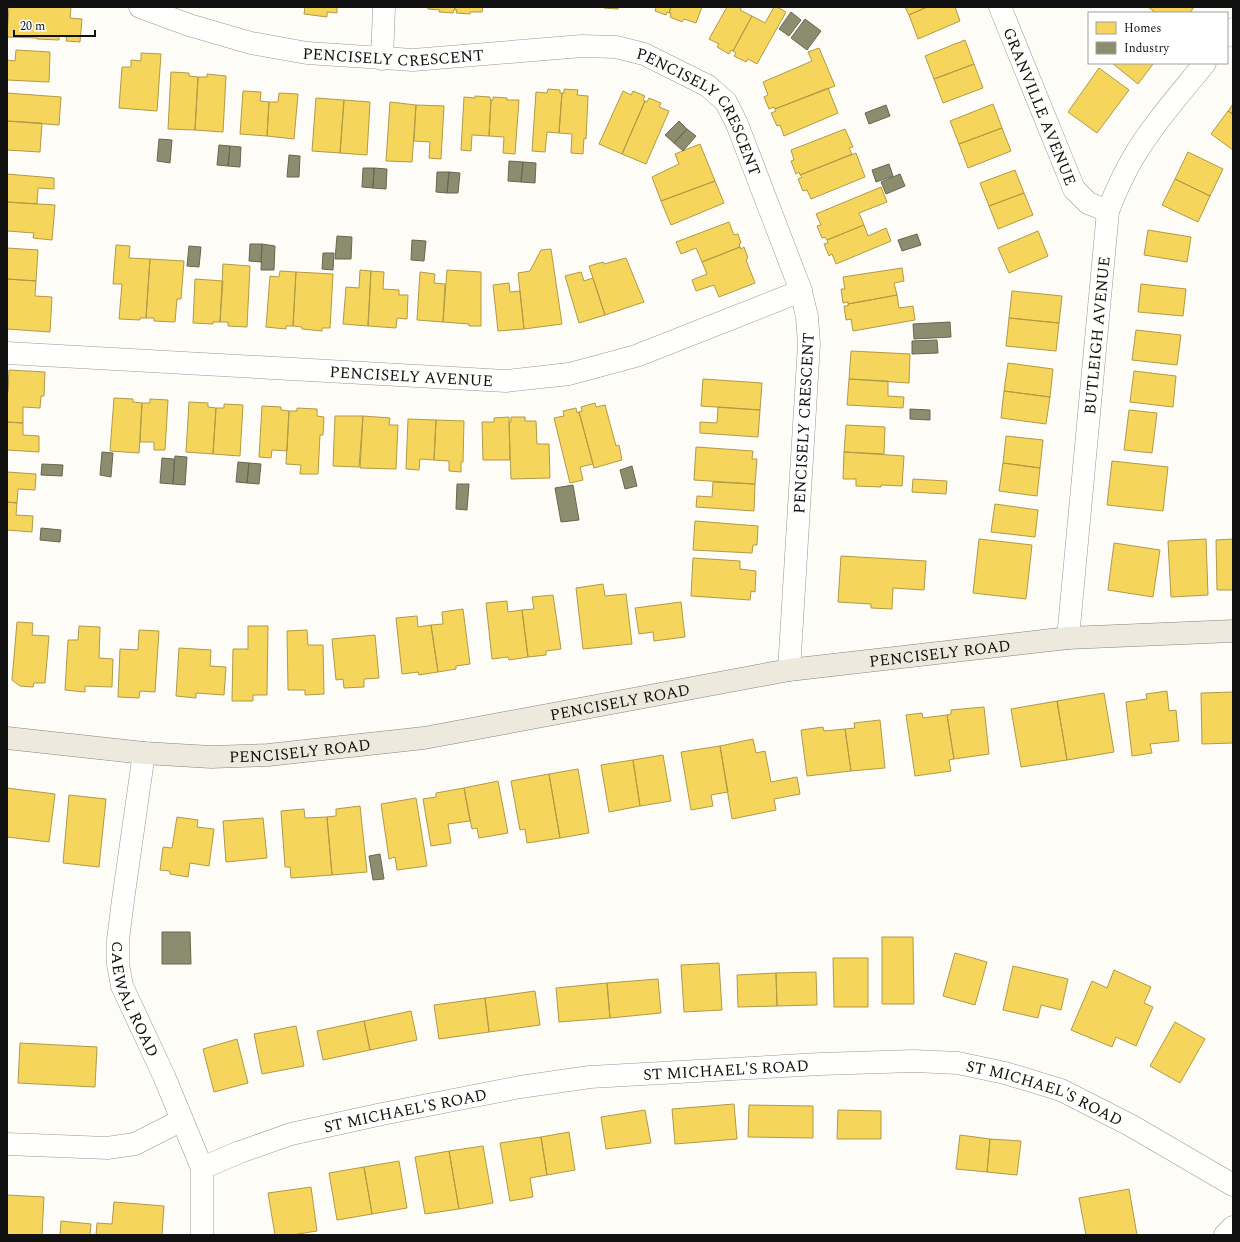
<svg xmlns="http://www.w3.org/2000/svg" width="1240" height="1242" viewBox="0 0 1240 1242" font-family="Spectral,serif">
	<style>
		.homes { fill: #f6d55c; stroke: #b19a46 }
		.industry { fill: #8c8c6e; stroke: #676752 }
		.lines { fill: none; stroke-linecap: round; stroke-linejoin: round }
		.minor-casing { stroke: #979795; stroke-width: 23 }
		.major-casing { stroke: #858482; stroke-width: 23 }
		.minor { stroke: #fffffe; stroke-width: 22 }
		.major { stroke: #ede9dc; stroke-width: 22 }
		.labels { text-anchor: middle; stroke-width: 4; stroke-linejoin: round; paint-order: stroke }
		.street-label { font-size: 16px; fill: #111; stroke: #fff }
	</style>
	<rect width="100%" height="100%" fill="#fdfcf7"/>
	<path class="homes" d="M9 7H71L70 18 82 19 80 42 66 41 67 37 59 36V40L37 39V38L7 37Z
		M305 7H337V13L327 12V17L304 14Z
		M428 7H455L453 13 439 12 440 10 428 9Z
		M455 7H483L482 12H470V14L456 13 457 10H455Z
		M604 7H618V9L604 8Z
		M656 7H671L669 13 667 12 666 15 655 11Z
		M671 7H702L696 23 684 19 682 22 670 17 671 13H669Z
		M727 7H742L740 10 752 16 733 51 731 50 729 54 717 47 719 44 709 39Z
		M774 7H777L786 12 757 64 748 59 746 62 734 56 736 53 733 51 752 16 765 23Z
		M905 7H927L909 15Z
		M927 7H955L960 21 918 39 909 15Z
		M1148 7H1194L1190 13H1156Z
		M965 40 974 64 934 79 925 56Z
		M819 48 835 86 775 109 774 107 769 109 764 97 768 95 763 82 812 61 808 52Z
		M16 50 50 52 49 82 7 80V60L15 61Z
		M141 53 161 54 157 111 119 108 122 67H131V60L141 61Z
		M1112 63H1152L1153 64 1138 84Z
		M974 64 983 88 943 103 934 79Z
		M1099 68 1129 90 1097 133 1068 112Z
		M171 72 189 73V76L198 77 195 130 168 129Z
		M207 74 226 76 223 132 195 130 198 77H207Z
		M828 88 838 113 784 136 780 125 777 126 771 113 776 111 775 109Z
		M548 89 560 90V93H562L559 133 547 132 545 152 532 151 536 92 547 93Z
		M564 89 578 90 577 95 588 96 586 139 584 138 583 154 571 153 572 134 559 133 562 93H564Z
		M243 91 261 92 260 101 269 102 267 136 240 134Z
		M623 91 631 95 633 91 645 96 643 100 645 101 622 154 599 144Z
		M7 93 61 97 59 125 7 121Z
		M279 93 298 94 294 139 267 136 269 102H278Z
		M475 96 490 97V99L491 100 489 136 472 135 471 151 461 150 464 97 475 98Z
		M493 97 507 98V100H519L515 154 503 153 504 137 489 136 491 100H493Z
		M316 98 344 100 340 153 312 151Z
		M649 98 661 103 659 107 669 111 646 164 622 154 645 101 647 102Z
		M344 100 370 102 367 155 340 153Z
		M390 102 416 105 412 162 386 161Z
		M993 104 1002 128 959 144 950 121Z
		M1233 104V114L1228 111Z
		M416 105 444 106 441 159 429 158 430 142 414 141Z
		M1228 111 1233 114V150L1211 134Z
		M7 121 42 123 40 152 7 150Z
		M1002 128 1011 151 968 168 959 144Z
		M845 129 853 147 849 148 852 154 800 175 799 172 796 174 791 161 794 160 791 150Z
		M700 144 715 181 661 201 652 177 679 164 675 154Z
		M1188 152 1223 169 1210 196 1175 179Z
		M856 153 865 177 811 199 807 190 803 191 798 179 802 177 800 175Z
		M1015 170 1024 193 989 206 980 183Z
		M7 174 54 178V189L38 188 37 204 7 202Z
		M1175 179 1210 196 1198 222 1162 205Z
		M715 181 724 203 671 225 661 201Z
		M881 187 887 202 859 213 864 225 827 240 825 237 822 238 817 226 821 225 816 214Z
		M1024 193 1033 215 998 229 989 206Z
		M7 202 55 205 52 240 33 238 34 233 7 231Z
		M729 222 734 235 738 234 741 243 739 244 740 247 702 262 696 248 681 254 676 242Z
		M864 225 868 236 886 228 891 241 836 264 832 254 829 256 824 244 828 243 827 240Z
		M1148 230 1191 237 1187 262 1144 255Z
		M1038 231 1048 256 1009 273 998 248Z
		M116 245 130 246 129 258 150 259 146 318H140V320L119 319 122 284H113Z
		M740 247 741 249 744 247 748 258 746 260 755 283 719 297 714 285 696 291 692 280 707 274 702 262Z
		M7 248 38 250 36 281 7 279Z
		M551 249 562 324 524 329 518 273 530 271 541 250Z
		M626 258 644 302 605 315 589 266 603 262 604 264Z
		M150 259 184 261 181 299H177L175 322 154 321V318H146Z
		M223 264 250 266 247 327 228 326V322H220Z
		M902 268 904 281 894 283 897 295 848 304V302L843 303 841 289H845L843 277Z
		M360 270 371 271 368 326 343 324 346 287 359 288Z
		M447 270 481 272V326H469V324L443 322Z
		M280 271 296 272 293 326H286V329L266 327 270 276 279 277Z
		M371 271 384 272 383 289 399 290V295H408L407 319 397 318 396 328 368 326Z
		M296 272 333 274 330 328H322V331L302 329V327L293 326Z
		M420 272 435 274 434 283 445 284 443 322 417 320Z
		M581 272 584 281 593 278 605 315 579 323 565 276Z
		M7 279 36 281 35 296 52 297 50 332 7 329Z
		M195 279 223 281 220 322H213V324L193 323Z
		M509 283 510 292 520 291 524 329 498 331 493 285Z
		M1141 284 1186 289 1183 316 1138 312Z
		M1012 291 1062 296 1059 323 1009 318Z
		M897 295 899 308 913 306 915 320 853 331 851 319 846 320 844 306H848V304Z
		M1009 318 1059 323 1056 351 1006 346Z
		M1136 330 1181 335 1177 365 1132 360Z
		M851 351 910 354 909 383 849 379Z
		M1008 363 1053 369 1050 397 1004 391Z
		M9 370 45 372 44 396H41L40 408 23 407V423L7 422V392H8Z
		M1134 371 1176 376 1173 407 1130 402Z
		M703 379 762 383 760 410 701 406Z
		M849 379 888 381V396L904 397 903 408 847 405Z
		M1004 391 1050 397 1046 424 1001 418Z
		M114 398 133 399V402L142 403 139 453 110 451Z
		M150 399 168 400 165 450H154V442H140L142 403H150Z
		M189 402 208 403V407L216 408 213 454 186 452Z
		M595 403 596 407 605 405 616 446 619 445 622 460 594 468 579 412 582 411 581 407Z
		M224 404 243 405 240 456 213 454 216 408H224Z
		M262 406 281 407V410L289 411 287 451 272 450 271 458 259 457Z
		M718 407 760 410 758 437 700 433V422L717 423Z
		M297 408 317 409V416L324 417 323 435H320L318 474H300L301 465 286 464 289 411H297Z
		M576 408 577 413 579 412 593 464 580 467 583 480 570 483 554 418 564 416 563 411Z
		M1129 410 1157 413 1152 453 1124 450Z
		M335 416H363L359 467 333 466Z
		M363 416 390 418 389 425H398L396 469 360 468Z
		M509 417 510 460H483L482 422H494V418Z
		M511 417H525V421H536L537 444H549L550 478 511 479 509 422H511Z
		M408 419 436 420 434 460 420 459 419 470 406 469Z
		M436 420 464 421 463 462H461V472L449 471V461L434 460Z
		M7 422 23 423V435L39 436V452L7 450Z
		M846 425 885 427 884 454 844 452Z
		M1006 436 1043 440 1040 468 1003 463Z
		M696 447 753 451 752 459H757L755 484 694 480Z
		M844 452 904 456 902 486 881 485V487L856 486V479H843Z
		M1112 461 1168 467 1163 511 1107 505Z
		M1003 463 1040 468 1037 496 999 491Z
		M7 472 36 474 35 490 18 489 17 503 7 502Z
		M913 479 947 481 946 494 912 492Z
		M713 482 755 484 754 511 696 507 697 496 712 497Z
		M7 502 17 503 16 515 33 516 32 532 7 530Z
		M995 504 1038 510 1035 537 991 532Z
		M695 521 758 526 757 545H753L752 553 693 550Z
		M979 539 1032 545 1026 599 973 593Z
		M1206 539 1208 595 1171 597 1168 541Z
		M1233 539V590H1217L1216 540Z
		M1114 543 1160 550 1153 597 1108 590Z
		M841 556 926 561 924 590 893 588 892 609 871 608V604L838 602Z
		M693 558 740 561V569L756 571 755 592 751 591 750 600 691 596Z
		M603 584 605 596 626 594 632 644 583 649 576 588Z
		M553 595 561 649 546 651V655L528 657 522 610 534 609 532 597Z
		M507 601 508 612 522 610 528 657 509 660 508 657 492 659 486 603Z
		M681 602 685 637 654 641 653 632 639 634 635 608Z
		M463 609 470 664 456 666V669L438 672 431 625 443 624 442 612Z
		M417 616 418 627 431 625 438 672 419 675 418 672 402 674 396 618Z
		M17 622 33 623 32 635 49 636 45 683H34L33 687 20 686 12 680Z
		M79 626 100 627 99 658 113 659 112 687 85 686V692L65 690 68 640H78Z
		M248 626H268L267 695H253V701H232L233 649H248Z
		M139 630 159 631 155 692 140 691 139 698 118 697 120 649 138 650Z
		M307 630 308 645H323L324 694 305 695V690H288L287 631Z
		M375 635 379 678 364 679V687L344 688 343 679 336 680 332 639Z
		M179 648 211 650 210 666 226 667 224 695 196 693V698L176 696Z
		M1167 691 1169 711 1176 710 1179 741 1150 744 1152 753 1132 756 1126 702 1147 699 1146 694Z
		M1233 692V743L1202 744 1201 693Z
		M1104 693 1114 752 1067 760 1057 701Z
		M1057 701 1067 760 1021 767 1011 709Z
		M984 707 989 754 954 759 947 715 951 714V710Z
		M922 713 923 718 947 715 954 759 949 760 951 771 915 776 906 715Z
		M880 720 885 768 851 771 845 729 855 728 854 723Z
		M823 727 824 731 845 729 851 771 807 776 801 730Z
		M753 739 756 753 765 751 771 782 797 777 800 794 774 799 776 810 732 819 720 746Z
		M720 746 728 792 711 795 713 806 691 810 681 752Z
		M663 755 671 801 640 806 633 760Z
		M633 760 640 806 609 812 601 765Z
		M578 769 589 833 560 838 549 774Z
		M549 774 560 838 527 843 525 829 520 830 511 781Z
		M498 781 508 833 479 838 477 828 472 829 464 788Z
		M7 788 55 794 49 842 7 837Z
		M464 788 470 821 448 824 451 843 431 846 423 799 436 797V793Z
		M69 795 106 799 99 867 63 863Z
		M416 798 427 866 397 870 395 857 389 859 381 804Z
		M360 806 367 872 332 875 327 817 336 816V809Z
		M304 809 305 818 327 817 332 875 291 878 290 867H285L281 811Z
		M177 817 198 820 197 827 214 829 209 866 190 863 188 877 170 874V871L160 870 163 847 172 848Z
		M263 818 267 858 226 862 223 821Z
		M882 937H913L914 1004H882Z
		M955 953 987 962 975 1005 943 996Z
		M833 958H868V1007H834Z
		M719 963 722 1010 684 1012 681 965Z
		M1013 966 1068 979 1061 1010 1041 1005 1038 1018 1003 1010Z
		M1114 970 1151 987 1144 1003 1153 1007 1136 1046 1116 1037 1112 1047 1071 1030 1092 981 1107 988Z
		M816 972 817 1005 777 1006 776 973Z
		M776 973 777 1006 738 1007 737 975Z
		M658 979 661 1013 610 1018 607 983Z
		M607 983 610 1018 559 1022 556 988Z
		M535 991 540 1025 489 1032 485 998Z
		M485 998 489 1032 439 1039 434 1005Z
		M411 1011 417 1040 370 1050 364 1021Z
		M364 1021 370 1050 323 1060 317 1031Z
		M1175 1022 1205 1039 1180 1083 1150 1066Z
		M296 1026 304 1066 262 1074 254 1034Z
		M237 1039 248 1083 214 1092 203 1049Z
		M20 1043 97 1047 95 1087 18 1083Z
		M734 1104 737 1139 675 1144 672 1109Z
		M749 1105 813 1106V1138L748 1137Z
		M645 1110 651 1143 606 1149 601 1117Z
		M838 1110 881 1111V1139H837Z
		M569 1132 575 1170 547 1175 541 1137Z
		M960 1135 990 1139 987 1172 956 1169Z
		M541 1137 547 1175 530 1178 533 1197 510 1201 500 1143Z
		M990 1139 1021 1141 1017 1175 987 1172Z
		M483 1146 493 1203 459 1209 449 1151Z
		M449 1151 459 1209 425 1214 415 1157Z
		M399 1161 407 1208 372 1214 364 1167Z
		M364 1167 372 1214 337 1220 329 1173Z
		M311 1187 317 1231 292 1235H275L268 1193Z
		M1129 1189 1137 1235H1086L1079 1198Z
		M7 1195 44 1197 42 1235H7Z
		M114 1202 164 1206 162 1235H96L97 1223 112 1224Z
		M61 1221 91 1224 90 1235H60Z"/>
	<path class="industry" d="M791 12 801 20 789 36 779 29Z
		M805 19 821 31 807 50 791 38Z
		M886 105 890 116 869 124 865 113Z
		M679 121 687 129 674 143 665 135Z
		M687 129 696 136 683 151 674 143Z
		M159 139 172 140 170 163 157 161Z
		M219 145 230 146 228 166 217 165Z
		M230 146 241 147 240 167 228 166Z
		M289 155 300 156 299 177H287Z
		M509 161 523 162 521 182 508 181Z
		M523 162 536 163 535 183 521 182Z
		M889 164 893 176 876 182 872 170Z
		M363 168H374L373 188 362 187Z
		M374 168 387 169 386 189 373 188Z
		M437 172H449L447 193 436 192Z
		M449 172 460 173 458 193H447Z
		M900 174 905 186 886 194 881 182Z
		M917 234 921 245 902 251 898 240Z
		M337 236 352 237 351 259H335Z
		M412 240 426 241 424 261 411 260Z
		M250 244H262L261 262 249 261Z
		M262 244 275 246 274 270H261Z
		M189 246 201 247 199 267 187 266Z
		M323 253H334L333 270 322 269Z
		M950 322 951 337 914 339 913 324Z
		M937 340 938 353 912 354V341Z
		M910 409 930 410V420L910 419Z
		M102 452 113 453 111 477 100 475Z
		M175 456 187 457 185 485 173 484Z
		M162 458 174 459 173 484 160 483Z
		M238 462 249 463 247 483 236 482Z
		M249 463 261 464 259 484 247 483Z
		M42 464 63 465 62 476 41 475Z
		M632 466 637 486 625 489 620 470Z
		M457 484H469L467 510 456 509Z
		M573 485 579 520 561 522 555 488Z
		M41 528 61 530 60 542 40 540Z
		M380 854 384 879 373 880 369 856Z
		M162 932H190L191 964H162Z"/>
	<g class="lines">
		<g class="minor-casing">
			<g id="minor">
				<path id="s1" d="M140 7 189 25 251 43 307 53 413 60 582 46 616 47 644 54 708 86 726 102 737 124 801 291 807 317 809 344 789 670"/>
				<path id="s2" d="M1000 7 1074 189 1088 203 1108 211"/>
				<path d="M1227 36 1233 29"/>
				<path d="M382 59 384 7"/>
				<path id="s3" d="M7 353 506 381 569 374 636 356 801 291"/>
				<path id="s4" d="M1068 638 1108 211C1115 193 1123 175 1133 158 1153 124 1180 94 1205 63"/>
				<path id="s5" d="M144 753 123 900 118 940V964L122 986 164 1076 202 1168V1235"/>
				<path d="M7 1144 107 1148 135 1144 182 1120"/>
				<path id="s6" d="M202 1168 240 1152 291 1134 382 1114 520 1087 590 1077 820 1064 914 1061 958 1063 1005 1073 1061 1090 1130 1125 1233 1185"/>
				<path d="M1225 1235 1233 1227"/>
			</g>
		</g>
		<g class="major-casing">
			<g id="major">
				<path id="s7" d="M7 738 144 753 211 757 268 755 424 738 789 670 1068 638 1233 631"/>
			</g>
		</g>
		<use href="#minor" class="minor"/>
		<use href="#major" class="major"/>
	</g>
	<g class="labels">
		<g class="street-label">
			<text dy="6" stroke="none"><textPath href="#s1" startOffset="260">PENCISELY CRESCENT</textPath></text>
			<text dy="6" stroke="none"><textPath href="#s2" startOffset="107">GRANVILLE AVENUE</textPath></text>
			<text dy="6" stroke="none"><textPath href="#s1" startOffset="596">PENCISELY CRESCENT</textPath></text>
			<text dy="6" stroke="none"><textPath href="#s4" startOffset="304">BUTLEIGH AVENUE</textPath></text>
			<text dy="6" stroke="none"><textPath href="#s3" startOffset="405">PENCISELY AVENUE</textPath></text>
			<text transform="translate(803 423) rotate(-87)" y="6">PENCISELY CRESCENT</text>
			<text dy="6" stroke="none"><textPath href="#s7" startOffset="942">PENCISELY ROAD</textPath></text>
			<text dy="6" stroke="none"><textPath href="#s7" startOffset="618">PENCISELY ROAD</textPath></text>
			<text dy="6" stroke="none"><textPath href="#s7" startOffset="294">PENCISELY ROAD</textPath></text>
			<text dy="6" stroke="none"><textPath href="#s5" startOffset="251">CAEWAL ROAD</textPath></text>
			<text dy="6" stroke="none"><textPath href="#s6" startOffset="536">ST MICHAEL'S ROAD</textPath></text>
			<text dy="6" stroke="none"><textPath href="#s6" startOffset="860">ST MICHAEL'S ROAD</textPath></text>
			<text dy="6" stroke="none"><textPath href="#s6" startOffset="212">ST MICHAEL'S ROAD</textPath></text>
		</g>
	</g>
	<rect width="1240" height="1242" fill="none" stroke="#111111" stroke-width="16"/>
	<rect x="1088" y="12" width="140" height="52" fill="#ffffff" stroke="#a0a0a0"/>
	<rect x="1096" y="22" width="20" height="12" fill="#f6d55c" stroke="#a0a0a0"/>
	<text x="1124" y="32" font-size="12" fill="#111111">Homes</text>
	<rect x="1096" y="42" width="20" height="12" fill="#8c8c6e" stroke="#a0a0a0"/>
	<text x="1124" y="52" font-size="12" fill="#111111">Industry</text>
	<path d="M14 30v6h81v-6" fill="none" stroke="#111111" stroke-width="2"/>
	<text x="20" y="30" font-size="12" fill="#111111" stroke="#ffffff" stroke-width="3" paint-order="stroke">20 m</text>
</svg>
